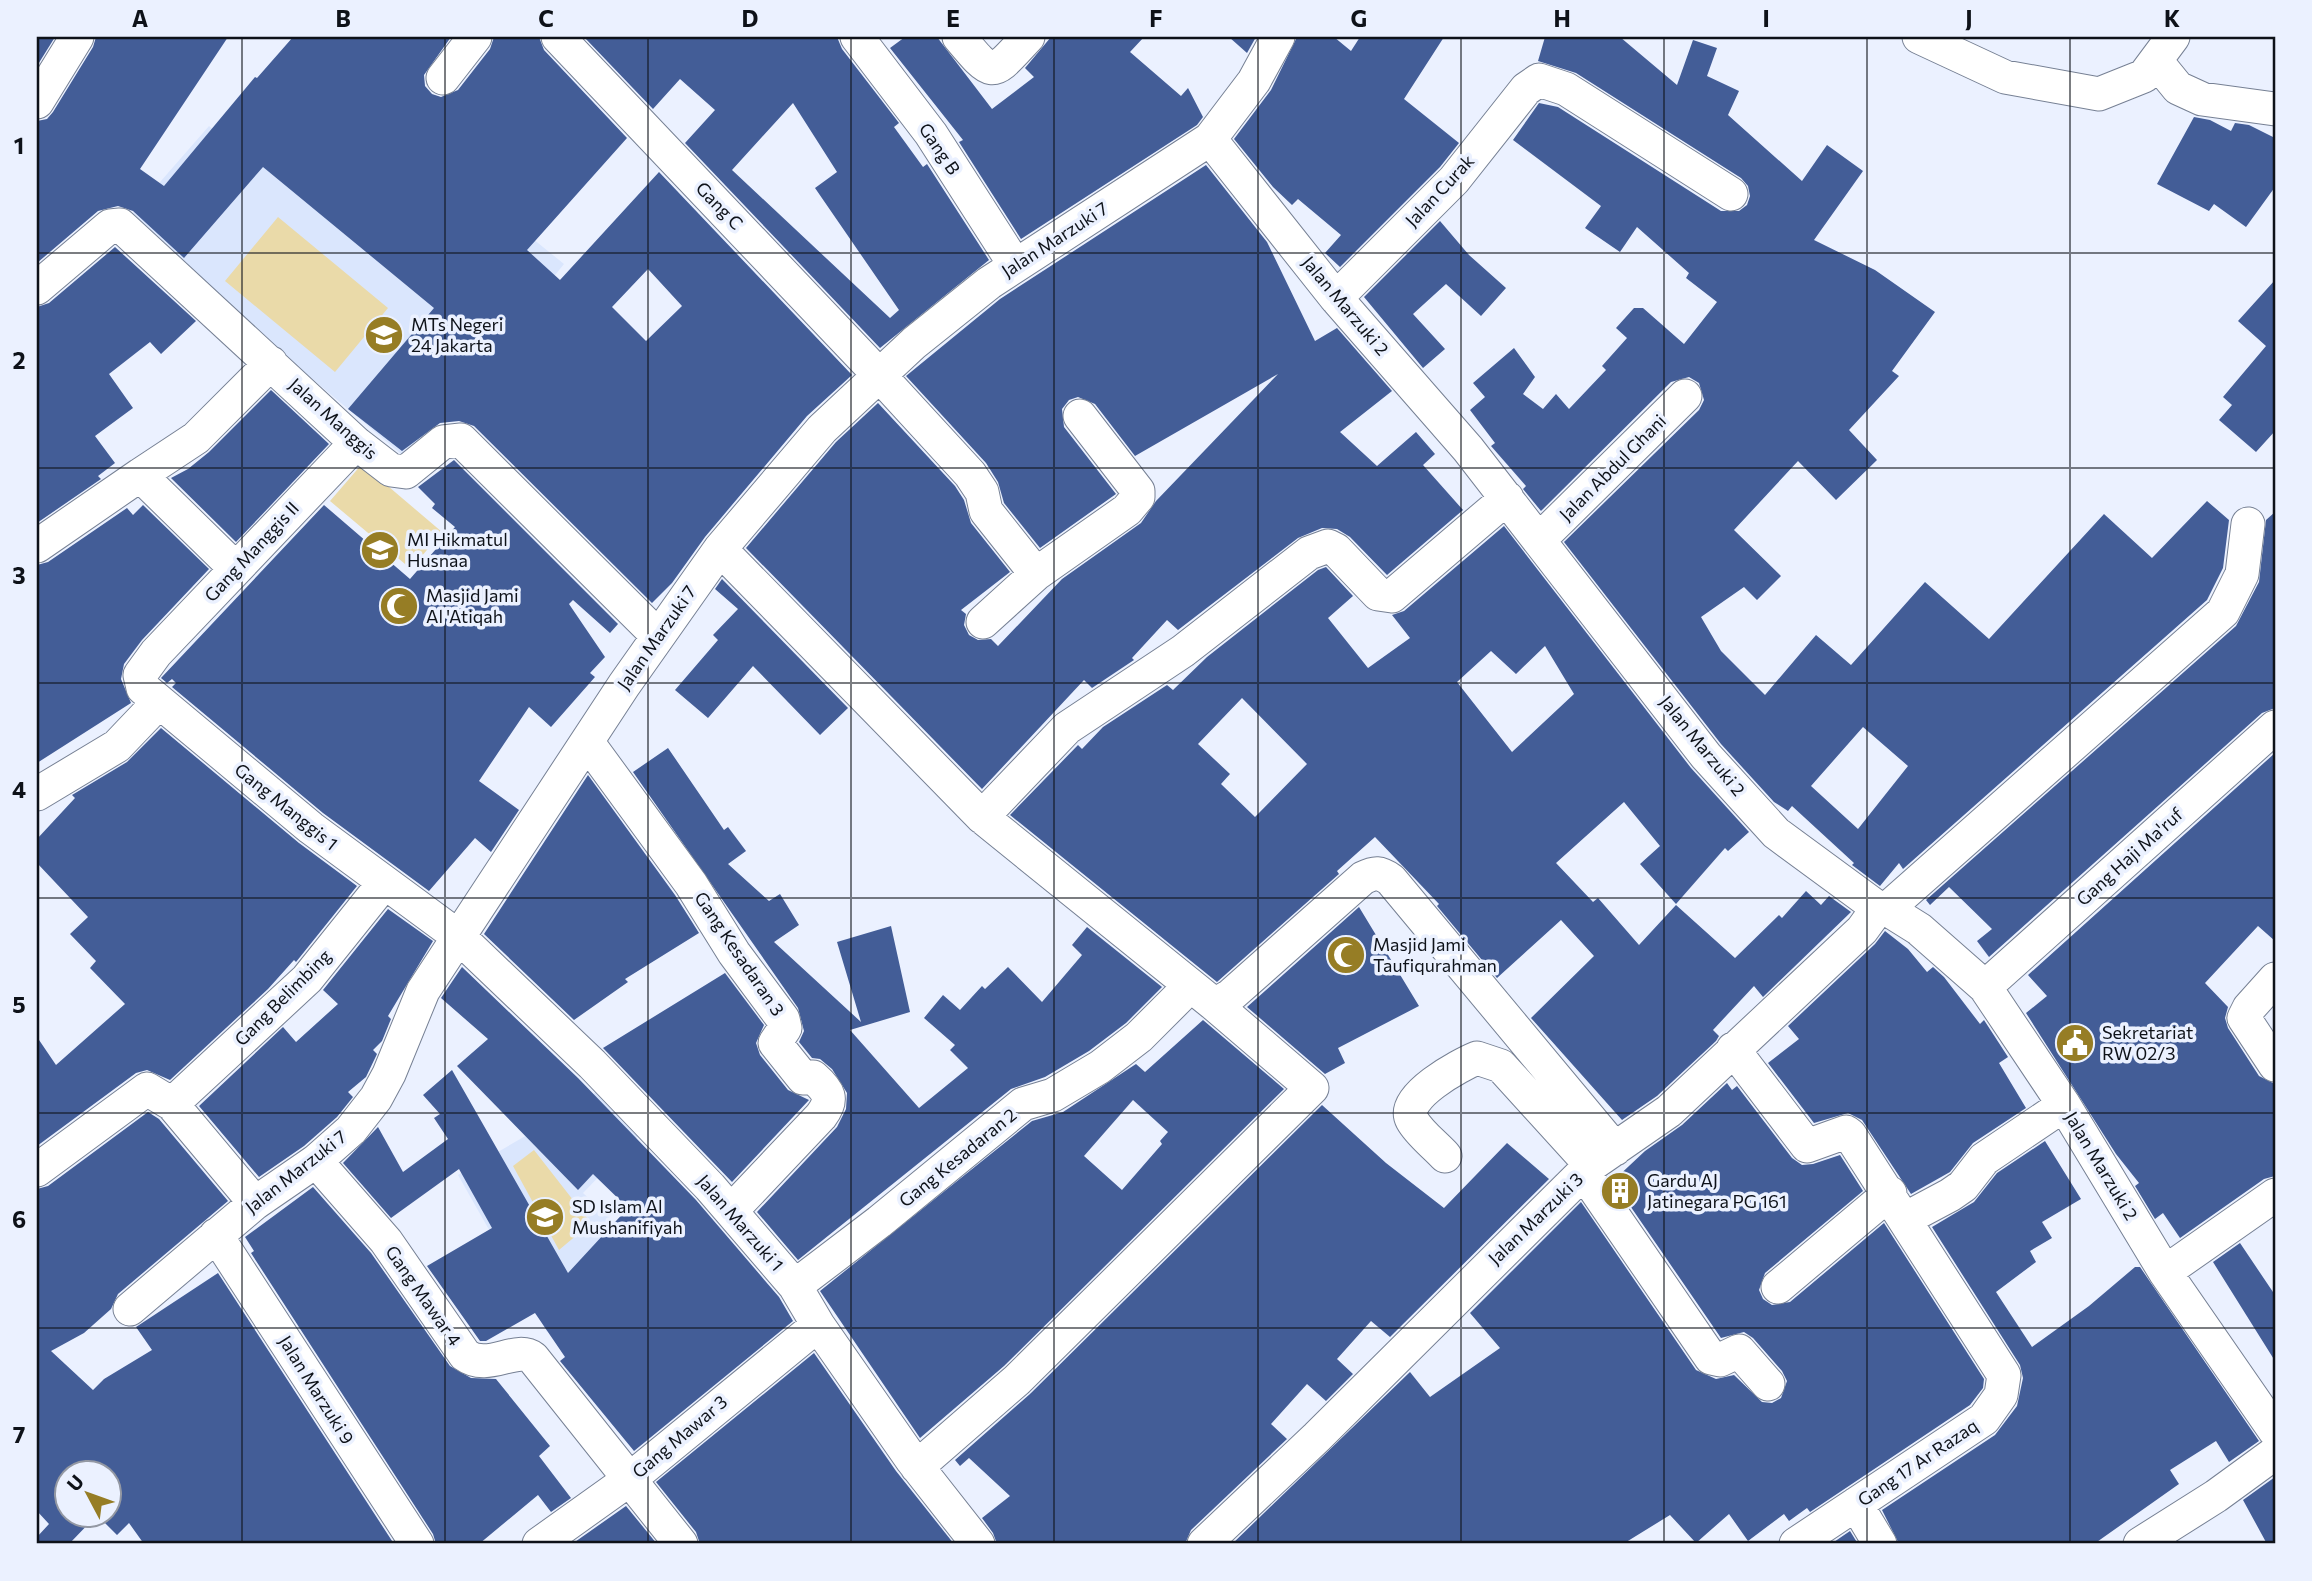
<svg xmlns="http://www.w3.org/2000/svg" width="2312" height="1581" viewBox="0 0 2312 1581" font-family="Commissioner,sans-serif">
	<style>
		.built { fill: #dae6fd }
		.green { fill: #eadaa9 }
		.building { fill: #435d97; fill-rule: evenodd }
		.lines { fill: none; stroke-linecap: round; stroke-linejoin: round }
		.minor-casing { stroke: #768094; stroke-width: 35 }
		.minor { stroke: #fff; stroke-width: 33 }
		.grid { fill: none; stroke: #0e1219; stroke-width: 2; stroke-opacity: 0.55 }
		.labels { text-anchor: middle; stroke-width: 7; stroke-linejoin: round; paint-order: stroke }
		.street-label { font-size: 18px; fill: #0e1219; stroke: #ebf1ff }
		.poi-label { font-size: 18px; fill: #0e1219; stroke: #ebf1ff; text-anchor: start }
		.neatline { fill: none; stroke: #0e1219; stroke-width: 2.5 }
		.grid-label { font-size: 23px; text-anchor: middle; font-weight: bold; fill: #0e1219 }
	</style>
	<rect width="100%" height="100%" fill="#ebf1ff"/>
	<path class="built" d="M209 126 242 154 517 226 564 264 407 459 126 221Z
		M598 1090 642 1132 583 1193 634 1240 583 1304 547 1332 458 1175 541 1127 551 1133Z"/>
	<path class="green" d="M278 217 388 308 335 372 225 281Z
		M362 464 442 532 411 569 330 501Z
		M534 1150 591 1223 559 1250 513 1166Z"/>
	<path class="building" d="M37 37H55L37 66Z
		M96 37H228L140 169 164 186 255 77 257 78 293 37H451L424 75 425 86 432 94 441 97 458 90 490 49 494 37H539L544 50 627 138 527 250 560 280 659 172 852 375 807 416 705 537 672 583 652 603 474 426 459 421 440 423 402 451 348 409 434 308 263 167 184 258 133 211 118 206 98 211 37 263V121L47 119 53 112 93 47ZM648 269 682 306 646 341 612 307Z
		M584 37H837L842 49 899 123 894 127 923 167 927 164 989 260 880 348 685 143 715 110 680 79 653 109ZM793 103 837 172 815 188 899 310 890 318 732 170Z
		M905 37H937L992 109 1034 77 1025 68 1051 37H1144L1130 52 1181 96 1188 88 1203 117 1197 125 1021 239 959 142 963 140 890 48Z
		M1229 37H1256L1247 53Z
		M1297 37H1334L1351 51 1360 37H1444L1404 99 1459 143 1440 167 1340 267 1325 253 1341 235 1298 199 1292 205 1273 187 1234 139 1271 90Z
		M1545 37H1620L1677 85 1693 40 1717 48 1707 76 1739 91 1728 115 1802 181 1827 145 1863 171 1814 240 1875 270 1935 312 1892 371 1899 376 1849 430 1877 460 1836 500 1798 461 1734 530 1781 576 1757 600 1744 587 1701 617 1721 651 1765 695 1816 635 1851 665 1925 582 1989 639 2104 514 2152 558 2207 501 2229 520 2223 568 2207 600 1903 869 1899 863 1880 886 1852 865 1854 863 1792 806 1788 811 1774 802 1721 744 1564 542 1699 410 1704 400 1699 383 1689 377 1671 382 1541 511 1523 489 1526 486 1491 446 1495 443 1470 410 1485 397 1473 383 1514 348 1535 377 1523 394 1543 409 1556 394 1569 409 1606 370 1602 366 1627 338 1616 328 1634 308H1643L1684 344 1717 302 1686 278 1689 273 1637 227 1620 252 1585 228 1601 206 1513 140 1539 103 1558 107 1721 211H1739L1747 205 1750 196 1748 186 1741 178 1576 73 1538 61ZM1863 727 1908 766 1858 829 1811 786Z
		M2194 117 2210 120 2231 131 2235 123 2249 125 2275 138V187L2246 227 2214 204 2209 211 2157 184Z
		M1206 165 1267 242 1315 341 1337 328 1392 391 1340 432 1377 466 1416 432 1435 454 1423 465 1463 510 1387 575 1350 537 1337 529 1322 528 1298 538 1178 630 1167 620 1132 658 1134 660 1092 688 1084 680 982 789 746 548 836 442 878 403 955 486 964 500 971 523 1010 572 961 610 966 614 964 625 969 635 978 640 991 639 998 646 1062 579 1141 523 1156 501 1278 374 1135 456 1095 404 1078 397 1069 400 1062 409 1064 427 1116 494 1040 548 1004 503 998 482 986 463 906 376 1000 299Z
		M1440 221 1469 255 1506 288 1481 316 1446 284 1413 314 1445 349 1423 368 1364 297Z
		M115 247 196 321 161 354 150 342 109 374 133 408 95 436 115 463 98 476 101 479 37 523V307L49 303Z
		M2275 280V431L2256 452 2219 420 2232 405 2223 397 2266 346 2238 321Z
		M271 390 329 444 236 542 171 478 188 469 209 452Z
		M454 460 618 624 610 633 573 600 569 604 605 657 590 673 595 677 551 727 529 707 479 781 519 810 491 852 475 838 429 891 323 813 172 687 176 683 172 679 167 683 161 678 324 505 410 579 455 527 432 508 435 504 418 487Z
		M143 505 209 569 142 640 124 664 121 679 131 703 37 763V565L48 562 127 508 133 515Z
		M2275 512V708L2262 713 1989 957 1977 941 1992 929 1949 887 1930 905 1926 900 2236 626 2259 582 2266 520Z
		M1504 526 1691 768 1749 832 1728 851 1725 848 1676 904 1640 864 1660 846 1624 802 1556 863 1593 902 1598 898 1639 945 1676 905 1735 958 1779 915 1782 918 1806 891 1821 905 1829 896 1851 912 1763 997 1754 986 1713 1030 1719 1036 1716 1041 1657 1096 1622 1120 1531 1018 1594 956 1561 920 1497 978 1437 906 1439 904 1375 837 1337 871 1339 874 1217 982 1010 815 1078 745 1082 749 1103 727 1167 685 1173 690 1207 657 1318 570 1326 567 1353 596 1328 618 1368 668 1410 638 1392 615 1404 611ZM1545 646 1574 694 1512 752 1457 682 1491 651 1516 674ZM1242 698 1307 764 1255 817 1221 784 1230 774 1198 744Z
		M722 579 848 708 820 735 753 666 708 718 675 690 718 640 713 635 738 609 715 589Z
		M161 728 299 843 357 886 296 962 294 960 268 989 170 1080 147 1070 136 1073 37 1146V1037L56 1065 125 1004 90 968 96 961 70 934 88 917 37 863V839L75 798 72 795 127 762Z
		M668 748 724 830 728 827 746 851 728 864 769 901 780 894 799 925 774 942 861 1022 837 942 891 926 910 1012 850 1030 919 1108 968 1068 950 1050 955 1045 924 1018 943 995 960 1010 982 986 985 989 1008 967 1042 1002 1082 955 1072 945 1087 927 1162 987 1126 1023 1089 1051 1045 1077 1011 1089 798 1260 757 1212 837 1127 846 1109 847 1093 832 1069 820 1059 812 1058 799 1042 804 1031 798 1008 633 772Z
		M2275 753V941L2258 926 2205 983 2228 1007 2225 1018 2228 1028 2259 1076 2275 1084V1176L2264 1179 2180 1238 2163 1213 2155 1219 2135 1186 2139 1183 2116 1154 2026 1013 2047 996 2028 975Z
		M588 775 675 895 699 933 625 979 628 982 574 1020 484 934Z
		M1359 907 1419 1006 1338 1048 1345 1063 1325 1074 1247 1007Z
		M388 909 433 941 388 1016 391 1019 382 1041 373 1050 377 1054 366 1077 348 1092 353 1097 337 1117 304 1146 259 1177 199 1106 283 1027 296 1042 338 1004 323 990Z
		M1885 931 1908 949 1927 972 1933 967 1944 977 1980 1024 1984 1020 2008 1057 1999 1063 2026 1108 1973 1143 1950 1172 1911 1194 1862 1120 1848 1113 1814 1123 1768 1063 1799 1039 1788 1026 1875 944Z
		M462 967 578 1078 696 1200 779 1297 793 1321 634 1451 560 1361 565 1357 535 1313 486 1341H480L427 1266 492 1228 459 1169 391 1218 343 1163 378 1127 403 1172 448 1139 434 1118 440 1114 423 1095 452 1070 568 1273 628 1208 593 1174 578 1190 457 1066 488 1039 441 998Z
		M725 973 764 1025 756 1043 760 1055 788 1090 809 1100 732 1182 603 1048Z
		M1203 1020 1284 1089 1004 1366 920 1438 820 1291 1032 1121 1063 1112 1136 1064 1145 1072ZM1133 1100 1168 1132 1160 1141 1162 1144 1122 1190 1084 1156Z
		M1727 1083 1732 1090 1737 1086 1792 1158 1802 1165 1813 1164 1840 1155 1863 1191 1765 1273 1759 1290 1763 1299 1772 1305 1790 1302 1884 1223 1984 1379 1983 1388 1970 1405 1810 1512 1807 1508 1789 1521 1784 1514 1748 1541 1729 1514 1696 1543 1670 1515 1623 1544H1232L1410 1372 1430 1397 1500 1348 1470 1313 1581 1202 1696 1370 1716 1379 1734 1375 1762 1402 1772 1403 1781 1398 1787 1381 1782 1371 1753 1338 1744 1332 1721 1338 1613 1181 1645 1151 1682 1125Z
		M1322 1105 1386 1163 1444 1208 1507 1143 1549 1179 1390 1337 1371 1321 1337 1359 1353 1374 1326 1401 1307 1384 1271 1424 1287 1439 1191 1530 1185 1544H997L993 1533 982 1518 1010 1496 969 1458 960 1466 955 1460 1030 1394Z
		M148 1112 159 1119 228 1201 118 1294 111 1309 84 1333 51 1351 93 1390 104 1379 152 1350 136 1327 218 1273 394 1544H144L129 1523 117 1535 97 1515 69 1544H37V1537L49 1524 37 1511V1189L48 1186ZM66 1473H108V1515H66Z
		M2045 1141 2081 1199 2042 1222 2052 1238 2030 1251 2036 1262 1996 1292 2032 1347 2089 1306 2135 1267H2140L2259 1441 2229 1462 2216 1441 2170 1470 2179 1484 2094 1544H1899L1882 1510 1995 1435 2017 1406 2023 1378 2020 1365 1932 1227 1974 1202 1997 1173Z
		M313 1187 371 1253 450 1366 471 1378 496 1379 550 1446 539 1456 571 1498 551 1512 538 1495 479 1544H436L433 1534 251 1253 254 1251 245 1237Z
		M2240 1243 2275 1295V1361L2213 1262Z
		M814 1353 896 1471 954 1544H700L696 1532 656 1482Z
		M2275 1477V1544H2267L2243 1500Z
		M626 1506 657 1544H572Z
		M1850 1531 1858 1544H1831Z"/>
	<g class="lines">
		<g class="minor-casing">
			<path id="minor" d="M558 37 880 376 970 474 982 492 986 511 1036 574
				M857 37 931 134 1015 265
				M959 37C995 80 991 76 1028 37
				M1278 37 1254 81 1210 139 1336 298 1468 449 1706 756 1776 833 1878 908 1887 909 1919 929 1985 987 2064 1105 2165 1272 2275 1431
				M1919 37 2005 77 2099 94 2144 76 2173 37
				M2156 61 2178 88 2202 99 2275 109
				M443 78 475 37
				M37 102 77 37
				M37 288 110 226 120 225 356 443 391 470 406 472 443 442 461 440 658 636
				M1336 298 1454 180 1526 89 1539 80 1566 89 1731 194
				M356 443 156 653 140 675 143 688 311 828 459 937 592 1064 710 1187 795 1286 818 1325 912 1460 978 1544
				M140 475 196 438 271 363
				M1540 539 1685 396
				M37 546 140 475 235 568
				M720 549 982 817 1215 1005 1312 1088 1017 1380 917 1467
				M983 622 1036 574 1127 510 1138 497V491L1080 416
				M588 743 691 884 734 953 783 1019 785 1028 775 1043 803 1078 813 1077C829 1091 834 1099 821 1116L731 1211
				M37 794 117 746 158 703
				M982 817 1067 728 1183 651 1309 553 1328 546 1336 550 1378 594 1392 596 1507 498
				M1887 909 2223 612 2242 574 2248 524
				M2275 979 2249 1008 2244 1018 2275 1065
				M1985 987 2275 727
				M1215 1005 1230 996 1363 878C1375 872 1380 872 1391 880L1615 1149
				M1733 1049 1807 1146 1846 1132 1850 1135 2004 1375 2001 1395 1984 1419 1796 1544
				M172 1104 307 979 384 883
				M1445 1156C1435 1145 1419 1133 1412 1120 1400 1097 1460 1065 1477 1058L1501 1066 1591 1165
				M316 1161 386 1241 465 1355C488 1372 516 1345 533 1358L681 1544
				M37 1170 147 1089 172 1104 255 1203
				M1584 1173 1711 1358 1720 1360 1739 1351 1768 1384
				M1905 1219 1950 1195 1963 1186 1984 1159 2064 1105
				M216 1235 417 1544
				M2165 1272 2275 1195
				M795 1286 879 1222 1023 1104 1053 1095 1100 1067 1139 1037 1190 986
				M1778 1287 1890 1193
				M130 1309 255 1203 316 1161 351 1130 376 1098 389 1074 423 991 624 685 720 549 822 429 914 343 989 283 1210 139
				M1856 1504 1880 1544
				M539 1544 630 1479 818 1325
				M1204 1544 1317 1437 1591 1165 1669 1111 1862 930 1878 908
				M2140 1544 2216 1496 2275 1453"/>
		</g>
		<use href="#minor" class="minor"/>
	</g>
	<path class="grid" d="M242 37V1544M445 37V1544M648 37V1544M851 37V1544M1054 37V1544M1258 37V1544M1461 37V1544M1664 37V1544M1867 37V1544M2070 37V1544M37 253H2275M37 468H2275M37 683H2275M37 898H2275M37 1113H2275M37 1328H2275"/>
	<defs>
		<g id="school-disc" transform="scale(2.0125)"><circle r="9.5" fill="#967d25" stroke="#ebf1ff"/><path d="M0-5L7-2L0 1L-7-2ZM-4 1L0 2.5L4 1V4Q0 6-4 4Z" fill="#fff"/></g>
		<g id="mosque-disc" transform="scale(2.0125)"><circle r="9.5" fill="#967d25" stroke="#ebf1ff"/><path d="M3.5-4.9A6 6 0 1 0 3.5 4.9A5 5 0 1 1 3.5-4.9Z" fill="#fff"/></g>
		<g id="civic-disc" transform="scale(2.0125)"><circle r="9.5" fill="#967d25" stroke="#ebf1ff"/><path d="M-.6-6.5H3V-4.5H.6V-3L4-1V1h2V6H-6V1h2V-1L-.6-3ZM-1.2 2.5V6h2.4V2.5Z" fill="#fff"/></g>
		<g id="building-disc" transform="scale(2.0125)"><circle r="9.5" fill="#967d25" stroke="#ebf1ff"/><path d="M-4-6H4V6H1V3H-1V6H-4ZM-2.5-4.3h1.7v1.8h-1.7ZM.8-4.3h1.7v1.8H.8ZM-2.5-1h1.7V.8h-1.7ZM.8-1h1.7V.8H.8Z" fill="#fff"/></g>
	</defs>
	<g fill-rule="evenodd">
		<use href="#school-disc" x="384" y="335"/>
		<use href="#school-disc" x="380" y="550"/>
		<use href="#mosque-disc" x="399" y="606"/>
		<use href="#mosque-disc" x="1346" y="955"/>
		<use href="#civic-disc" x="2075" y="1043"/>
		<use href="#building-disc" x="1620" y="1191"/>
		<use href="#school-disc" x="545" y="1217"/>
	</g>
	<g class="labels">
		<g class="street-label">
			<text transform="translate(939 149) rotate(56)" y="6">Gang B</text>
			<text transform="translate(1440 191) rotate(-47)" y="6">Jalan Curak</text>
			<text transform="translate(719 206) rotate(46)" y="6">Gang C</text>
			<text transform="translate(1055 240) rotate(-33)" y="6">Jalan Marzuki 7</text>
			<text transform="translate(1345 306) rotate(50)" y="6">Jalan Marzuki 2</text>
			<text transform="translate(333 419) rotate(42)" y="6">Jalan Manggis</text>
			<text transform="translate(1613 468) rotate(-45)" y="6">Jalan Abdul Ghani</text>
			<text transform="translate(252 552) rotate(-47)" y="6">Gang Manggis II</text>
			<text transform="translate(657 638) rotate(-55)" y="6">Jalan Marzuki 7</text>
			<text transform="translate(1702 746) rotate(51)" y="6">Jalan Marzuki 2</text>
			<text transform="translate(286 807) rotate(39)" y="6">Gang Manggis 1</text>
			<text transform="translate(2130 857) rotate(-42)" y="6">Gang Haji Ma'ruf</text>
			<text transform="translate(739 954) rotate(56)" y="6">Gang Kesadaran 3</text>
			<text transform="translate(283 998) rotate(-45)" y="6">Gang Belimbing</text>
			<text transform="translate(958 1158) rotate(-39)" y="6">Gang Kesadaran 2</text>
			<text transform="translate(2101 1166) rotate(59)" y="6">Jalan Marzuki 2</text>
			<text transform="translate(296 1172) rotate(-38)" y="6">Jalan Marzuki 7</text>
			<text transform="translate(1536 1219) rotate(-44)" y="6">Jalan Marzuki 3</text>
			<text transform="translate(740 1223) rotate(49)" y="6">Jalan Marzuki 1</text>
			<text transform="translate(423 1296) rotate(55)" y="6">Gang Mawar 4</text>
			<text transform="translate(316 1390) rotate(58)" y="6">Jalan Marzuki 9</text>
			<text transform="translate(680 1437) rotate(-40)" y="6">Gang Mawar 3</text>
			<text transform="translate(1918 1463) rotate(-34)" y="6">Gang 17 Ar Razaq</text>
		</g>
		<g class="poi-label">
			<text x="411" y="331">MTs Negeri<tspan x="411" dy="21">24 Jakarta</tspan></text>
			<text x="407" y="546">MI Hikmatul<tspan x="407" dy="21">Husnaa</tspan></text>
			<text x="426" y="602">Masjid Jami<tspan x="426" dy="21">Al 'Atiqah</tspan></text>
			<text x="1373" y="951">Masjid Jami<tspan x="1373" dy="21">Taufiqurahman</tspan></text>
			<text x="2102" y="1039">Sekretariat<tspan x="2102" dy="21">RW 02/3</tspan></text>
			<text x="1647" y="1187">Gardu AJ<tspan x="1647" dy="21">Jatinegara PG 161</tspan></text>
			<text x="572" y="1213">SD Islam Al<tspan x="572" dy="21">Mushanifiyah</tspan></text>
		</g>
	</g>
	<rect width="2312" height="1581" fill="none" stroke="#ebf1ff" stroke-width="77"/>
	<g transform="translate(88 1494) rotate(311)"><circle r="33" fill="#ebf1ff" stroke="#9398a3" stroke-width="2"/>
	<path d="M0-5L12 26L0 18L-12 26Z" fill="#967d25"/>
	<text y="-10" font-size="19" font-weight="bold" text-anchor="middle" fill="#0e1219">U</text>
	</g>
	<rect x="38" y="38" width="2236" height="1504" class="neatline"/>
	<g class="grid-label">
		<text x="140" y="27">A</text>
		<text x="343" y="27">B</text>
		<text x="546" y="27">C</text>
		<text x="750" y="27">D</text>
		<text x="953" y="27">E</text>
		<text x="1156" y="27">F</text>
		<text x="1359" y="27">G</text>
		<text x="1562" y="27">H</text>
		<text x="1766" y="27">I</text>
		<text x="1969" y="27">J</text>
		<text x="2172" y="27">K</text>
		<text x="19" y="154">1</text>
		<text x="19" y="369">2</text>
		<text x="19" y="584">3</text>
		<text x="19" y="798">4</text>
		<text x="19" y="1013">5</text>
		<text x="19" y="1228">6</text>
		<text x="19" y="1443">7</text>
	</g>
</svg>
